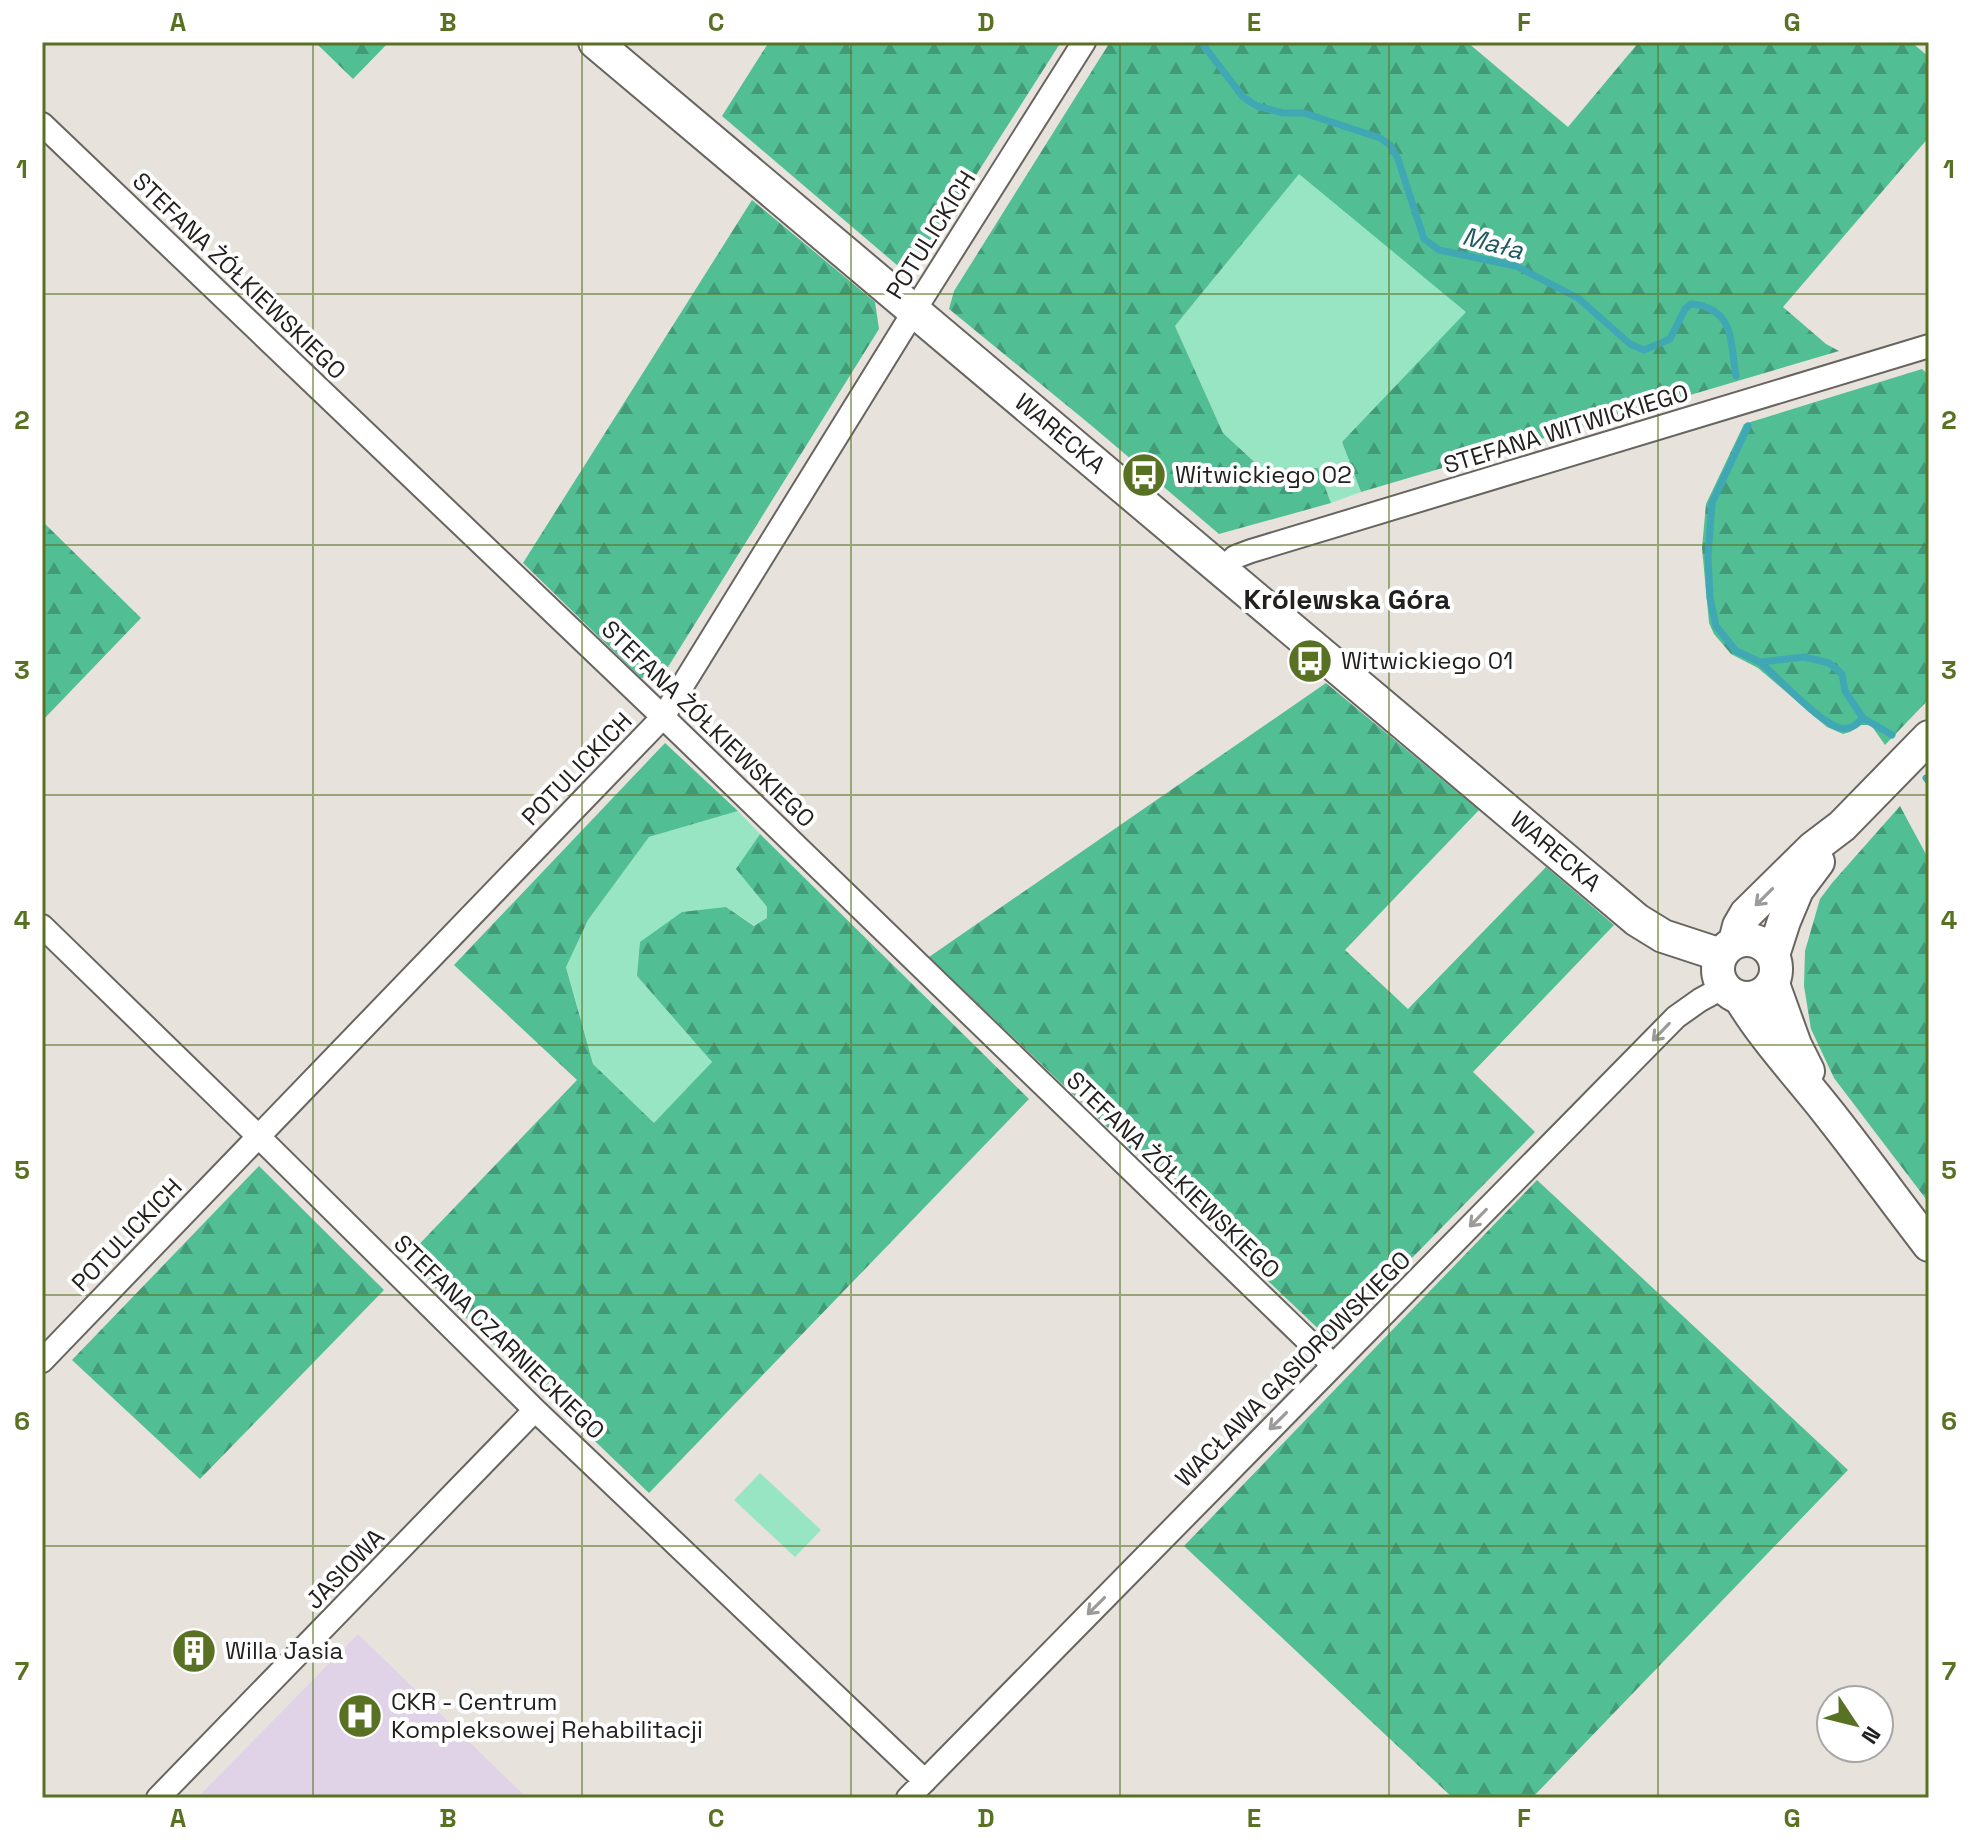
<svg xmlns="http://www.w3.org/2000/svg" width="1971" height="1840" viewBox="0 0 1971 1840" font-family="'Space Grotesk',sans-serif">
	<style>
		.medical { fill: #e1d3e7 }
		.grass { fill: #98e5c3 }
		.forest { fill: url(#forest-firs) }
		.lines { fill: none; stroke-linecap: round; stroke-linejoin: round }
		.stream { stroke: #40a8b4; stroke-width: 7 }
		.street-casing { stroke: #68645f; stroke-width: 26 }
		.secondary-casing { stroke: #68645f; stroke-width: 36 }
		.street { stroke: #fff; stroke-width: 22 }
		.secondary { stroke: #fff; stroke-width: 32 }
		.oneway { stroke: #9c9b9a }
		.grid { fill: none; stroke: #597122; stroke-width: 2; stroke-opacity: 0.55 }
		.labels { text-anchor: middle; stroke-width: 8; stroke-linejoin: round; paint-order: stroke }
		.street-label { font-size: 24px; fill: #23211f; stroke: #fff }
		.poi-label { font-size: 24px; fill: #23211f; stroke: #fff; text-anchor: start }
		.water-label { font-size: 26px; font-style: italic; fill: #1f5960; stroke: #fff }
		.quarter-label { font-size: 28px; font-weight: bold; fill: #23211f; stroke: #fff }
		.neatline { fill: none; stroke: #597122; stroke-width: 3 }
		.grid-label { font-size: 26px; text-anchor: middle; font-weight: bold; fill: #597122 }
	</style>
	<defs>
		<pattern id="forest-firs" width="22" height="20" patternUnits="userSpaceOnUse" patternTransform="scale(2)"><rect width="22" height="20" fill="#51be94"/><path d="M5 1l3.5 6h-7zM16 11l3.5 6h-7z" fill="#439a78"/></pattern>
	</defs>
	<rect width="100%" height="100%" fill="#e7e2dc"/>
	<path class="medical" d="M358 1634 527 1798H197Z"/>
	<path class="grass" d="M1299 173 1467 312 1342 442 1361 492 1331 503 1318 468 1262 469 1223 433 1175 326Z
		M738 811 760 834 737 869 767 907V918L755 926 726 907 637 976 712 1062 654 1124 593 1064 566 966 588 920 649 837Z
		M760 1473 821 1530 795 1557 734 1500Z"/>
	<path class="forest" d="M315 42H389L353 79Z
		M769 42 906 43 909 42H1061L911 277 722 116Z
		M1110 42H1467L1568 127 1639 42H1911L1929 57V137L1783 307 1826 344 1839 351 1361 492 1342 442 1466 312 1299 174 1175 326 1223 433 1262 469 1318 468 1331 503 1219 534 1092 426 949 309 954 291Z
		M752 200 875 302 879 329 663 675 641 678 523 563Z
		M1922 369 1929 375V699L1885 745 1871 725H1861L1850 732 1843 734 1827 727 1758 668 1731 654 1714 634 1709 623 1702 548 1706 504 1744 424Z
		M42 521 141 618 42 721Z
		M1326 683 1479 810 1345 950 1408 1009 1546 867 1614 925 1473 1072 1535 1132 1331 1341 929 957Z
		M665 743 738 811 649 837 588 920 566 967 593 1064 654 1123 712 1062 637 976 640 942 682 912 726 907 754 926 767 918V907L736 869 760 834 1029 1099 649 1493 405 1259 577 1080 454 965Z
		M1900 806 1929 860V1203L1834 1078 1811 1029 1804 986 1805 951 1820 899 1832 883Z
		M259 1166 384 1290 200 1479 72 1360Z
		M1537 1180 1848 1470 1532 1798H1453L1184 1546Z"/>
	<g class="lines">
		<path class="stream" d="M1201 42 1243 97 1257 106 1283 113H1304L1380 138 1390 145 1398 159 1424 239 1439 250 1516 266 1578 298 1630 344 1644 350 1670 339 1685 309 1691 304C1735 308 1730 342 1736 376
			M1748 426 1712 503 1708 556 1710 598 1716 626 1736 651 1760 662 1804 657 1829 663 1842 674 1845 691 1863 718 1892 735
			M1760 662C1776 676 1823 726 1841 728 1851 730 1857 724 1863 718
			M1926 778 1929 782"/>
		<g class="street-casing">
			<path id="street" d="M42 124 663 717 1333 1365
				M1223 570 1235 557 1251 551 1929 346
				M42 926 258 1136 535 1410 925 1781
				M42 1361 663 717 921 300 1084 42
				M158 1798 535 1410
				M908 1798 1676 1017 1700 1000 1724 987"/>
		</g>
		<g class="secondary-casing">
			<g id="secondary">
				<path id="s1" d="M595 42 1637 920 1663 936 1721 955"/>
				<circle cx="1747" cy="969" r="29"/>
				<path d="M1735 942 1739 926 1746 914 1813 848 1842 826 1929 737"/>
				<path d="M1773 955 1784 921 1797 890 1818 862"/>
				<path d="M1773 984 1795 1045 1808 1071"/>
				<path d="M1740 998C1765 1039 1797 1073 1827 1111 1862 1155 1895 1201 1929 1245"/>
			</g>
		</g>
		<use href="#street" class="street"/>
		<use href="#secondary" class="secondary"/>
	</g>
	<defs><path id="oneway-shaft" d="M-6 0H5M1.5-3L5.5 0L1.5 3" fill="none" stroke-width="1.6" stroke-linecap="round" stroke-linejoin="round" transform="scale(2)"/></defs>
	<g class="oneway">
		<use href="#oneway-shaft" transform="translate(1764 897) rotate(135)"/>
		<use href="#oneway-shaft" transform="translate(1661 1032) rotate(134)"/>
		<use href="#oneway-shaft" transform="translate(1478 1218) rotate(134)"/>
		<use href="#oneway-shaft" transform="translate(1278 1421) rotate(135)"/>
		<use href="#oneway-shaft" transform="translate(1096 1606) rotate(135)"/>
	</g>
	<path class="grid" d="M313 42V1798M582 42V1798M851 42V1798M1120 42V1798M1389 42V1798M1658 42V1798M42 294H1929M42 545H1929M42 795H1929M42 1045H1929M42 1295H1929M42 1546H1929"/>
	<defs>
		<g id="bus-disc" transform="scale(2.3)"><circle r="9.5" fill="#597122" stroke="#fff"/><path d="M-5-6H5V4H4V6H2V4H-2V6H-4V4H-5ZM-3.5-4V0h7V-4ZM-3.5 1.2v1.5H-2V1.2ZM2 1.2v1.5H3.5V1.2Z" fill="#fff"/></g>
		<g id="building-disc" transform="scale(2.3)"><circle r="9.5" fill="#597122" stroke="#fff"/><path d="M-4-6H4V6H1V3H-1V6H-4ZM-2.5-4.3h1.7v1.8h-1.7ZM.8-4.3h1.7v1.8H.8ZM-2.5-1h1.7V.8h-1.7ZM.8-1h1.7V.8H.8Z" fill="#fff"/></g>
		<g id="hospital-disc" transform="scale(2.3)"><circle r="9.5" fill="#597122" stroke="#fff"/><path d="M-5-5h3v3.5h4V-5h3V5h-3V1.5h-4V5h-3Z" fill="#fff"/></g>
	</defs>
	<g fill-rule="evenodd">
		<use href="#bus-disc" x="1144" y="475"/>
		<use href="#bus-disc" x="1310" y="661"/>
		<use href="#building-disc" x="194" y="1651"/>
		<use href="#hospital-disc" x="360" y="1716"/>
	</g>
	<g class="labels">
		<g class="street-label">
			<text transform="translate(931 235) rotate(-58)" y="8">POTULICKICH</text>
			<text transform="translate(239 276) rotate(44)" y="8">STEFANA ŻÓŁKIEWSKIEGO</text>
			<text transform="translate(1566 429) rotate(-17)" y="8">STEFANA WITWICKIEGO</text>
			<text dy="8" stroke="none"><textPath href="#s1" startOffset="608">WARECKA</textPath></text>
			<text transform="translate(708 724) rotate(44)" y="8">STEFANA ŻÓŁKIEWSKIEGO</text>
			<text transform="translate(577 769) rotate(-46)" y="8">POTULICKICH</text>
			<text dy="8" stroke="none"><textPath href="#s1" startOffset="1256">WARECKA</textPath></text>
			<text transform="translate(1173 1175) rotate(44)" y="8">STEFANA ŻÓŁKIEWSKIEGO</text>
			<text transform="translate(127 1235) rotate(-46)" y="8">POTULICKICH</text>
			<text transform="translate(499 1337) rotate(44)" y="8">STEFANA CZARNIECKIEGO</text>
			<text transform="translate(1293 1369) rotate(-45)" y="8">WACŁAWA GĄSIOROWSKIEGO</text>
			<text transform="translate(345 1569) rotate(-46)" y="8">JASIOWA</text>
		</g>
		<g class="poi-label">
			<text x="1175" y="483">Witwickiego 02</text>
			<text x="1341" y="669">Witwickiego 01</text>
			<text x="225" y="1659">Willa Jasia</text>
			<text x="391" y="1710">CKR - Centrum<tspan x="391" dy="28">Kompleksowej Rehabilitacji</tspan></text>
		</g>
		<g class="water-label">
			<text transform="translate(1493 243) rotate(15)" y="9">Mała</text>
		</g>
		<g class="quarter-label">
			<text x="1347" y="609">Królewska Góra</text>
		</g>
	</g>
	<rect width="1971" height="1840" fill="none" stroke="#ffffff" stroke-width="88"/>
	<g transform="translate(1855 1724) rotate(125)"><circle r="38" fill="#ffffff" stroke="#a7a6a5" stroke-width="2"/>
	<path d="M0-6L14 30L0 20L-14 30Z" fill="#597122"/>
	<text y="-12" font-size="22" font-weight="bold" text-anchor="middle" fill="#23211f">N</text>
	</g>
	<rect x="44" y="44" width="1883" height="1752" class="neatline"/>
	<g class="grid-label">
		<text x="178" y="31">A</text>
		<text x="448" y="31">B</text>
		<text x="716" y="31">C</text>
		<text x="986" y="31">D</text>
		<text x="1254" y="31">E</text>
		<text x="1524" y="31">F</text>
		<text x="1792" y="31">G</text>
		<text x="22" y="178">1</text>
		<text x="1949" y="178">1</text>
		<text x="22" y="429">2</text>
		<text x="1949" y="429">2</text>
		<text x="22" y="679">3</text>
		<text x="1949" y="679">3</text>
		<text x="22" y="929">4</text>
		<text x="1949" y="929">4</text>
		<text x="22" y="1179">5</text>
		<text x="1949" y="1179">5</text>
		<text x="22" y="1430">6</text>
		<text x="1949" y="1430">6</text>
		<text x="22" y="1680">7</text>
		<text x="1949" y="1680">7</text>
		<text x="178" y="1827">A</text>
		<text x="448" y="1827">B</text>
		<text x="716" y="1827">C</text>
		<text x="986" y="1827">D</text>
		<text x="1254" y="1827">E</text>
		<text x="1524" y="1827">F</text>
		<text x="1792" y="1827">G</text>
	</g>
</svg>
